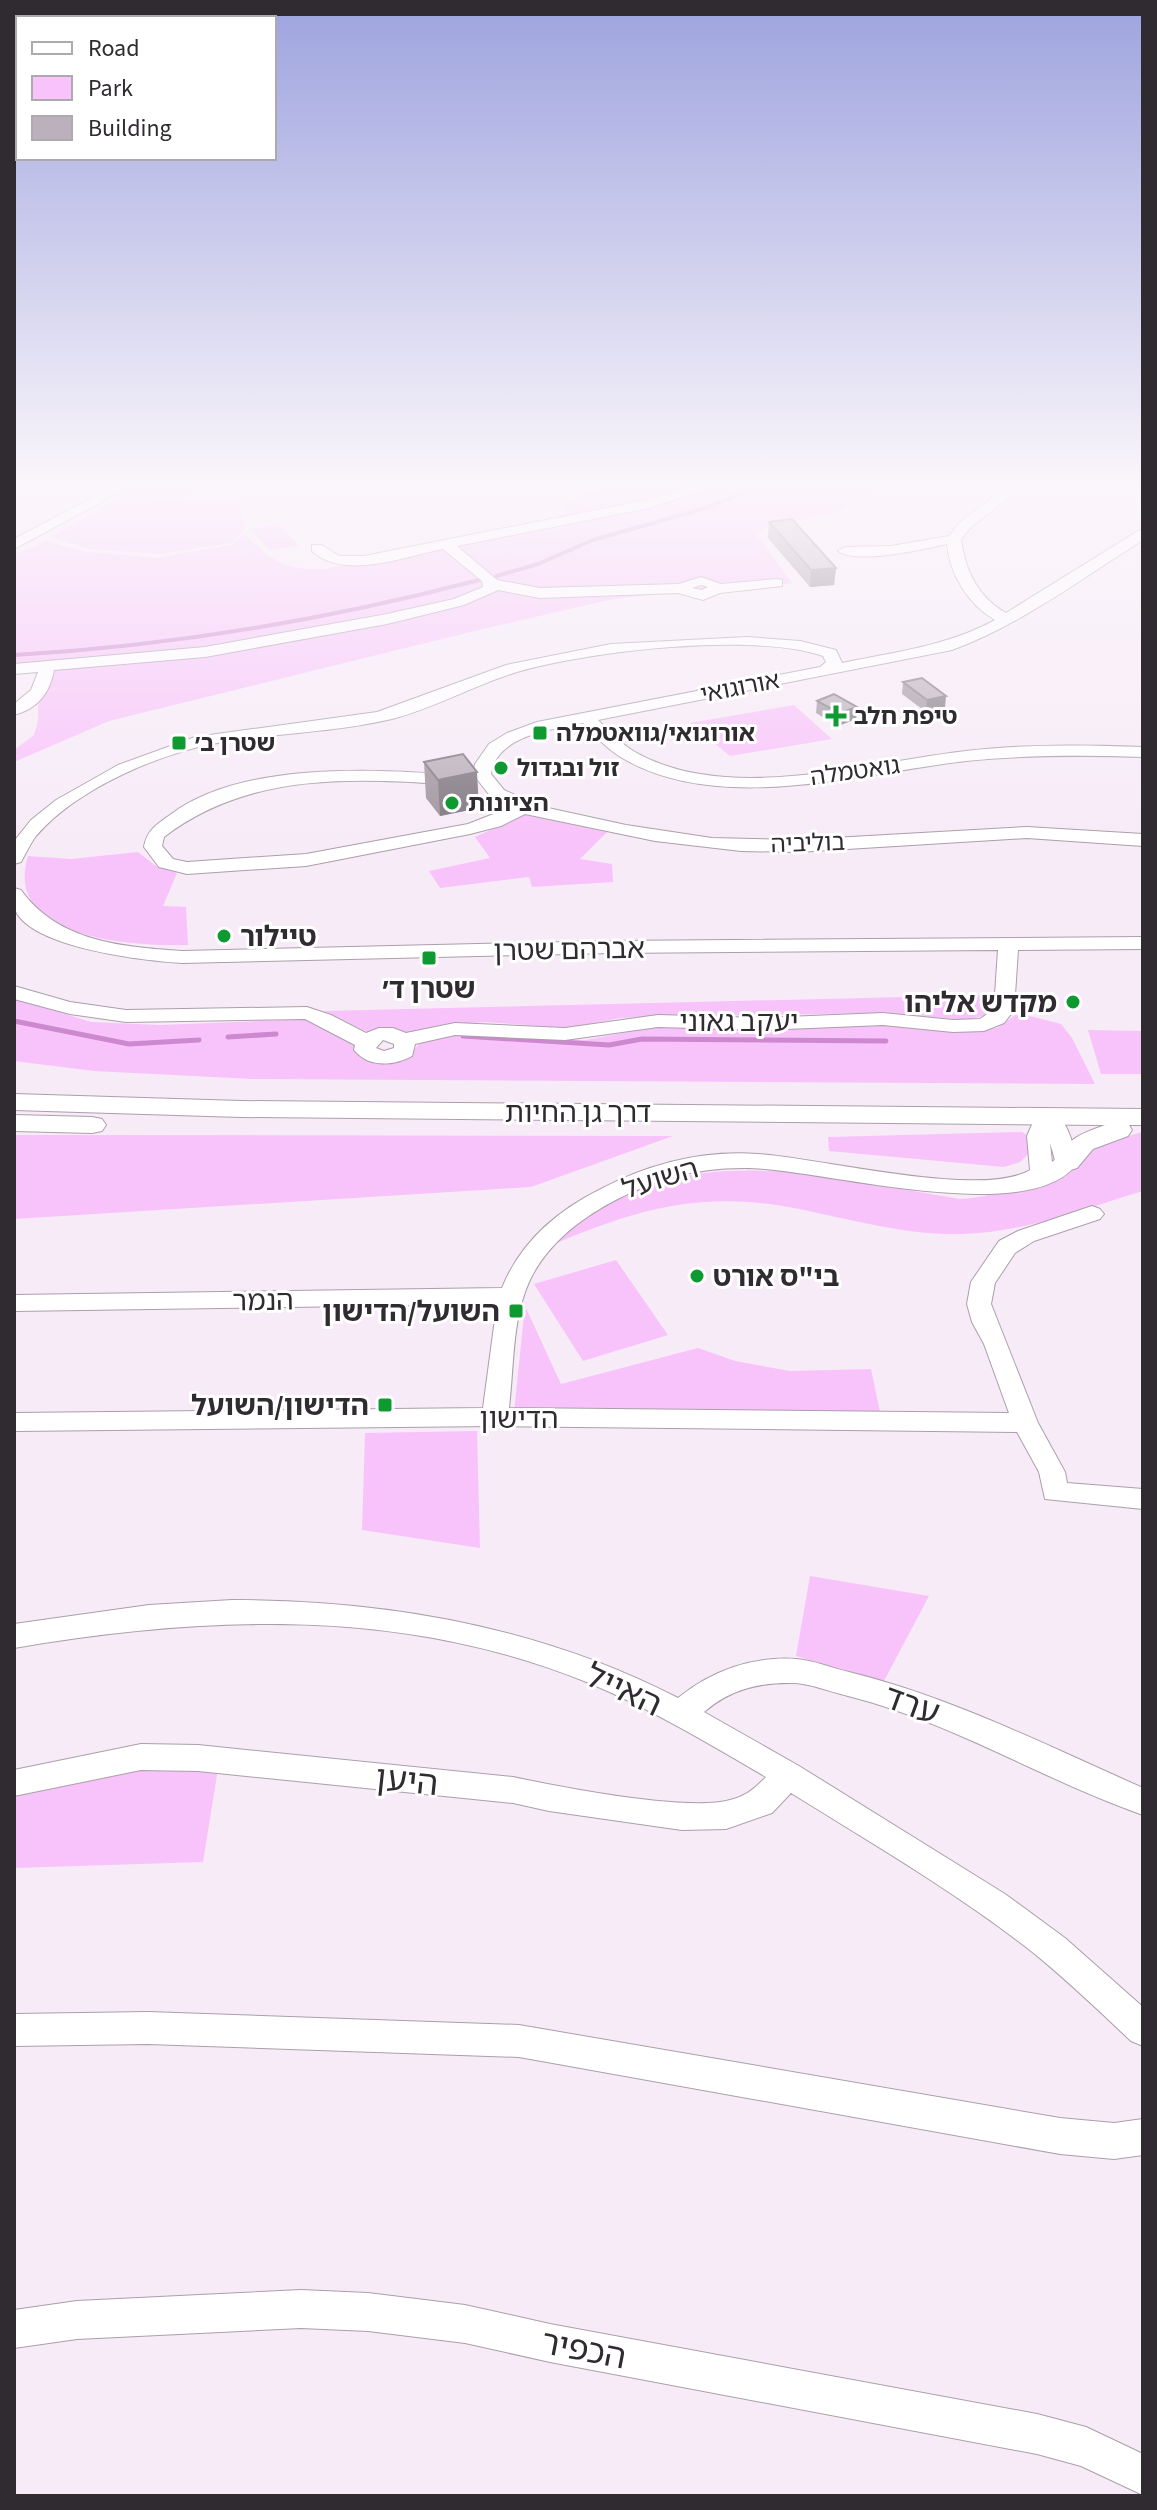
<svg xmlns="http://www.w3.org/2000/svg" width="1157" height="2510" viewBox="0 0 1157 2510" font-family="'Source Sans 3','Noto Sans Hebrew',sans-serif">
	<style>
		.green { fill: #f8c3fa }
		.lines { fill: none; stroke-linecap: round; stroke-linejoin: round }
		.stream-far1 { stroke: #cd89cf; stroke-width: 4 }
		.stream { stroke: #cd89cf; stroke-width: 5 }
		.minor-casing { stroke: #aa9faa; stroke-width: 2 }
		.major-casing { stroke: #aa9faa; stroke-width: 2 }
		.minor { fill: #fff; fill-rule: evenodd }
		.major { fill: #fff; fill-rule: evenodd }
		.wall { fill: #a197a1 }
		.shaded-wall { fill: #837b83 }
		.building { fill: #bbb0bb; stroke: #837b83; stroke-width: 2 }
		.poi-dot { fill: #0f9a31; stroke: #fff; stroke-width: 3 }
		.labels { text-anchor: middle; stroke-width: 6; stroke-linejoin: round; paint-order: stroke }
		.far-street-label { font-size: 24px; fill: #302b30; stroke: #fff }
		.far-poi-label { font-size: 24px; font-weight: bold; fill: #302b30; stroke: #fff; text-anchor: start }
		.poi-label { font-size: 28px; font-weight: bold; fill: #302b30; stroke: #fff; text-anchor: end }
		.street-label { font-size: 28px; fill: #302b30; stroke: #fff }
		.near-street-label { font-size: 34px; fill: #302b30; stroke: #fff }
	</style>
	<rect width="100%" height="100%" fill="#f7ebf7"/>
	<path class="green" d="M142 484H202L180 498 131 492Z
		M617 484H888L831 514 771 525 756 534 792 583 765 588 679 592 613 599 487 628 109 721 14 762V750L34 735 38 721 39 662 14 665V554L47 541 82 551 156 558 231 545 244 534C274 561 281 570 323 569L565 527 564 508 573 498Z
		M126 494 177 499 238 498 245 530 231 543 158 554 90 549 51 537Z
		M278 524 299 545 270 550 249 529Z
		M794 705 832 739 730 756 690 723Z
		M526 814 607 832 580 859 612 864 613 882 532 887 529 877 440 888 429 871 490 858 475 837Z
		M138 852 156 866 177 873 163 906 186 907 188 945C134 946 2 940 28 856L71 859Z
		M986 995 995 1007 982 1016 967 1020 887 1013 646 1017 620 1018 568 1028 485 1022 456 1024 407 1035 395 1030 368 1032 324 1011Z
		M14 998 91 1022 160 1025 309 1019 355 1044 369 1061 388 1062 409 1055 419 1044 438 1037 473 1032 534 1039 585 1040 661 1026 826 1025H893L960 1032 997 1028 1018 1013 1061 1024 1072 1038 1095 1084 253 1079 94 1071 14 1061Z
		M1088 1030 1143 1031V1074H1101Z
		M1022 1132 1032 1139 1031 1151 1020 1162 1004 1167 829 1151 828 1137Z
		M1143 1132V1191C1083 1209 1023 1233 961 1234 905 1235 853 1220 799 1209 704 1190 639 1208 552 1245 672 1131 816 1176 960 1199 1029 1196 1077 1147 1143 1132Z
		M14 1135 673 1136 531 1187 14 1219Z
		M616 1260 668 1335 583 1361 534 1284Z
		M525 1306 561 1384 698 1348 735 1361 790 1371 871 1369 880 1412H514Z
		M477 1431 480 1548 362 1530 365 1433Z
		M810 1576 929 1596 884 1681 796 1656Z
		M153 1768 218 1769 203 1862 14 1868V1793L89 1774Z"/>
	<g class="lines">
		<path class="stream-far1" d="M497 576 538 564 593 540 709 507 764 484
			M14 655C172 646 326 620 479 580"/>
		<path class="stream" d="M14 1021 129 1044 199 1040
			M463 1036 609 1045 642 1039 886 1041
			M228 1037 276 1034"/>
		<g class="minor-casing">
			<path id="minor" d="M23 484H40L14 499V489Z
				M118 484H135L14 549V539Z
				M700 484H722L649 508 457 546 497 580 540 588 679 584 701 577 721 584 777 579 782 580V586L720 593 703 600 678 593 540 598 498 590 464 605 387 624 205 657 54 670C50 693 37 709 14 715V704L31 690 38 672 14 674V664L205 647 387 614 454 599 483 587 482 581 443 549C405 556 344 581 312 551V545H322L339 556H364L647 500ZM701 585 708 587 702 590 692 588Z
				M1011 484H1026L971 527 961 539C965 571 978 597 1006 613L1138 531 1143 530V540C1081 579 1020 625 952 650L598 720C610 732 621 744 635 752 728 805 867 762 966 751 1025 744 1084 745 1143 747V757C1084 755 1025 755 966 761 862 773 721 815 624 759 608 750 595 736 583 723 551 730 497 735 491 774L504 790 539 806 626 825 712 838 798 840 1027 827 1143 834V846L1027 838 798 852 741 851 655 841 525 814 501 826 470 834 306 866 187 874 159 867 144 847C147 830 156 825 170 815 241 761 374 769 459 775L468 780 459 785C356 778 250 771 164 837L162 846 173 859 187 862 306 854 468 824 509 808 491 797 473 774 475 764 489 744 507 733 537 722 820 667 826 662 823 656C753 632 589 651 517 672 474 685 435 708 392 719 336 732 279 733 223 742 162 752 77 788 36 836 30 844 26 853 21 862L14 864 15 840 31 820 56 800 118 765 195 737 377 712 506 665 611 644 747 637 800 641 836 650 842 663C894 652 948 646 995 620 968 604 950 575 947 544 924 549 856 565 838 551L845 547 891 546 949 536 961 521Z
				M1028 484H1093C1078 494 1043 494 1028 484Z
				M14 888 21 890C58 942 123 947 182 951L611 941 1143 937V949L1018 950 1014 1010 1004 1023 984 1031 953 1032 883 1025 761 1030 658 1027 565 1040 455 1035 415 1044 412 1056C393 1066 369 1068 354 1050L355 1045 305 1019 126 1022 70 1014 14 999V986L70 1002 126 1010 307 1007 331 1015 366 1033 379 1028H393L406 1033 455 1023 565 1028 658 1015 761 1018 883 1013 953 1020 980 1019 994 1009 998 950 611 953 182 963C147 961 26 948 14 907 13 902 14 894 14 888ZM383 1040 394 1044V1048L384 1051 376 1048Z
				M1046 1109C1068 1115 1072 1143 1078 1162 1032 1231 816 1167 743 1168 694 1168 653 1180 610 1203 577 1221 545 1247 529 1282 512 1320 514 1367 509 1408L1009 1413 984 1344 972 1322 967 1304 971 1282 999 1241 1018 1231 1092 1206 1100 1209 1104 1214 1100 1219 1034 1241 1015 1253 995 1283 991 1304 1038 1423 1065 1472 1067 1483 1143 1489V1509L1045 1499 1039 1472 1017 1432 495 1426 14 1431V1413L483 1408 497 1304 14 1311V1295L502 1288C520 1243 557 1211 599 1190 648 1164 702 1150 758 1154 820 1158 981 1199 1030 1170L1027 1136 1038 1111ZM1050 1143 1055 1160 1052 1162Z
				M232 1600C386 1600 541 1627 678 1698 711 1671 752 1656 796 1659 813 1660 832 1668 849 1672 951 1697 1048 1746 1143 1788V1815C1043 1780 952 1722 848 1696 831 1692 812 1684 795 1683 760 1682 731 1689 704 1712L799 1766 1005 1894 1065 1938 1143 2007V2046L1131 2041C1097 2009 1063 1976 1026 1947 952 1890 870 1842 791 1793L772 1813 726 1829 682 1830 549 1811 513 1803 198 1771 141 1770 14 1796V1770L141 1744 198 1745 513 1777C560 1787 687 1812 730 1800 746 1796 754 1789 766 1777 708 1743 651 1709 589 1683 403 1607 208 1615 14 1648V1624L149 1605Z
				M148 2012 519 2025 1060 2118 1114 2123 1143 2119V2155L1114 2159 1060 2154 519 2057 148 2044 14 2046V2014Z
				M301 2290 368 2293 465 2305 550 2324 1037 2414 1086 2427 1143 2454V2495L1081 2466 1037 2454 550 2362 465 2343 368 2331 301 2328 77 2339 14 2348V2310L77 2301Z"/>
		</g>
		<g class="major-casing">
			<path id="major" d="M14 1094 241 1101 1143 1109V1125H1129L1132 1130 1128 1136 1093 1149 1077 1168 1067 1171 1057 1168 1053 1162C1069 1138 1080 1134 1105 1125L241 1117 14 1110Z
				M14 1115 92 1117 102 1119 106 1125 102 1131 92 1133 14 1131Z"/>
		</g>
		<use href="#minor" class="minor"/>
		<use href="#major" class="major"/>
	</g>
	<path class="wall" d="M769 522 836 568 834 585 810 587 768 538Z
		M903 682 945 708 926 712 902 694Z
		M817 701 857 707 856 719 838 726 816 713Z
		M424 762 479 808 440 816 426 798Z"/>
	<path class="shaded-wall" d="M836 568 834 585 810 587 811 570Z
		M946 696 945 708 926 712 927 700Z
		M857 707 856 719 838 726 839 713Z
		M477 772 479 808 440 816 438 780Z"/>
	<path class="building" d="M792 519 836 568 811 570 769 522Z
		M922 678 946 696 927 700 903 682Z
		M834 694 857 707 839 713 817 701Z
		M463 754 477 772 438 780 424 762Z"/>
	<linearGradient id="sky" x2="0" y2="1"><stop stop-color="#9da3de"/><stop offset="0.58" stop-color="#fbf6fb"/><stop offset="1" stop-color="#fbf6fb" stop-opacity="0"/></linearGradient>
	<rect width="1157" height="836" fill="url(#sky)"/>
	<g class="poi-dot">
		<path d="M832 704h8v8h8v8h-8v8h-8v-8h-8v-8h8z"/>
		<rect x="532" y="725" width="16" height="16" rx="4"/>
		<rect x="171" y="735" width="16" height="16" rx="4"/>
		<circle cx="501" cy="768" r="8"/>
		<circle cx="452" cy="803" r="8"/>
		<circle cx="224" cy="936" r="8"/>
		<rect x="421" y="950" width="16" height="16" rx="4"/>
		<circle cx="1073" cy="1002" r="8"/>
		<circle cx="697" cy="1276" r="8"/>
		<rect x="508" y="1303" width="16" height="16" rx="4"/>
		<rect x="377" y="1397" width="16" height="16" rx="4"/>
	</g>
	<g class="labels">
		<g class="far-street-label">
			<text transform="translate(740 687) rotate(-11)" y="8">אורוגואי</text>
			<text transform="translate(855 771) rotate(-8)" y="8">גואטמלה</text>
			<text transform="translate(808 843) rotate(-2)" y="8">בוליביה</text>
		</g>
		<g class="far-poi-label">
			<text x="854" y="724">טיפת חלב</text>
			<text x="556" y="741">אורוגואי/גוואטמלה</text>
			<text x="195" y="751">שטרן ב׳</text>
			<text x="517" y="776">זול ובגדול</text>
			<text x="468" y="811">הציונות</text>
		</g>
		<g class="poi-label">
			<text x="240" y="946" text-anchor="start">טיילור</text>
			<text x="429" y="998" text-anchor="middle">שטרן ד׳</text>
			<text x="1057" y="1012">מקדש אליהו</text>
			<text x="713" y="1286" text-anchor="start">בי"ס אורט</text>
			<text x="500" y="1321">השועל/הדישון</text>
			<text x="369" y="1415">הדישון/השועל</text>
		</g>
		<g class="street-label">
			<text transform="translate(569 949) rotate(-1)" y="10">אברהם שטרן</text>
			<text x="739" y="1031">יעקב גאוני</text>
			<text x="578" y="1122">דרך גן החיות</text>
			<text transform="translate(660 1178) rotate(-17)" y="10">השועל</text>
			<text transform="translate(263 1300) rotate(-1)" y="10">הנמר</text>
			<text x="519" y="1428">הדישון</text>
		</g>
		<g class="near-street-label">
			<text transform="translate(624 1689) rotate(25)" y="12">האייל</text>
			<text transform="translate(912 1704) rotate(20)" y="12">ערד</text>
			<text transform="translate(407 1780) rotate(6)" y="12">היען</text>
			<text transform="translate(584 2349) rotate(11)" y="12">הכפיר</text>
		</g>
	</g>
	<rect width="1157" height="2510" fill="none" stroke="#302b30" stroke-width="32"/>
	<rect x="16" y="16" width="260" height="144" fill="#ffffff" stroke="#acaaac" stroke-width="2"/>
	<rect x="32" y="42" width="40" height="12" fill="#ffffff" stroke="#acaaac" stroke-width="2"/>
	<text x="88" y="56" font-size="24" fill="#302b30">Road</text>
	<rect x="32" y="76" width="40" height="24" fill="#f8c3fa" stroke="#acaaac" stroke-width="2"/>
	<text x="88" y="96" font-size="24" fill="#302b30">Park</text>
	<rect x="32" y="116" width="40" height="24" fill="#bbb0bb" stroke="#acaaac" stroke-width="2"/>
	<text x="88" y="136" font-size="24" fill="#302b30">Building</text>
</svg>
